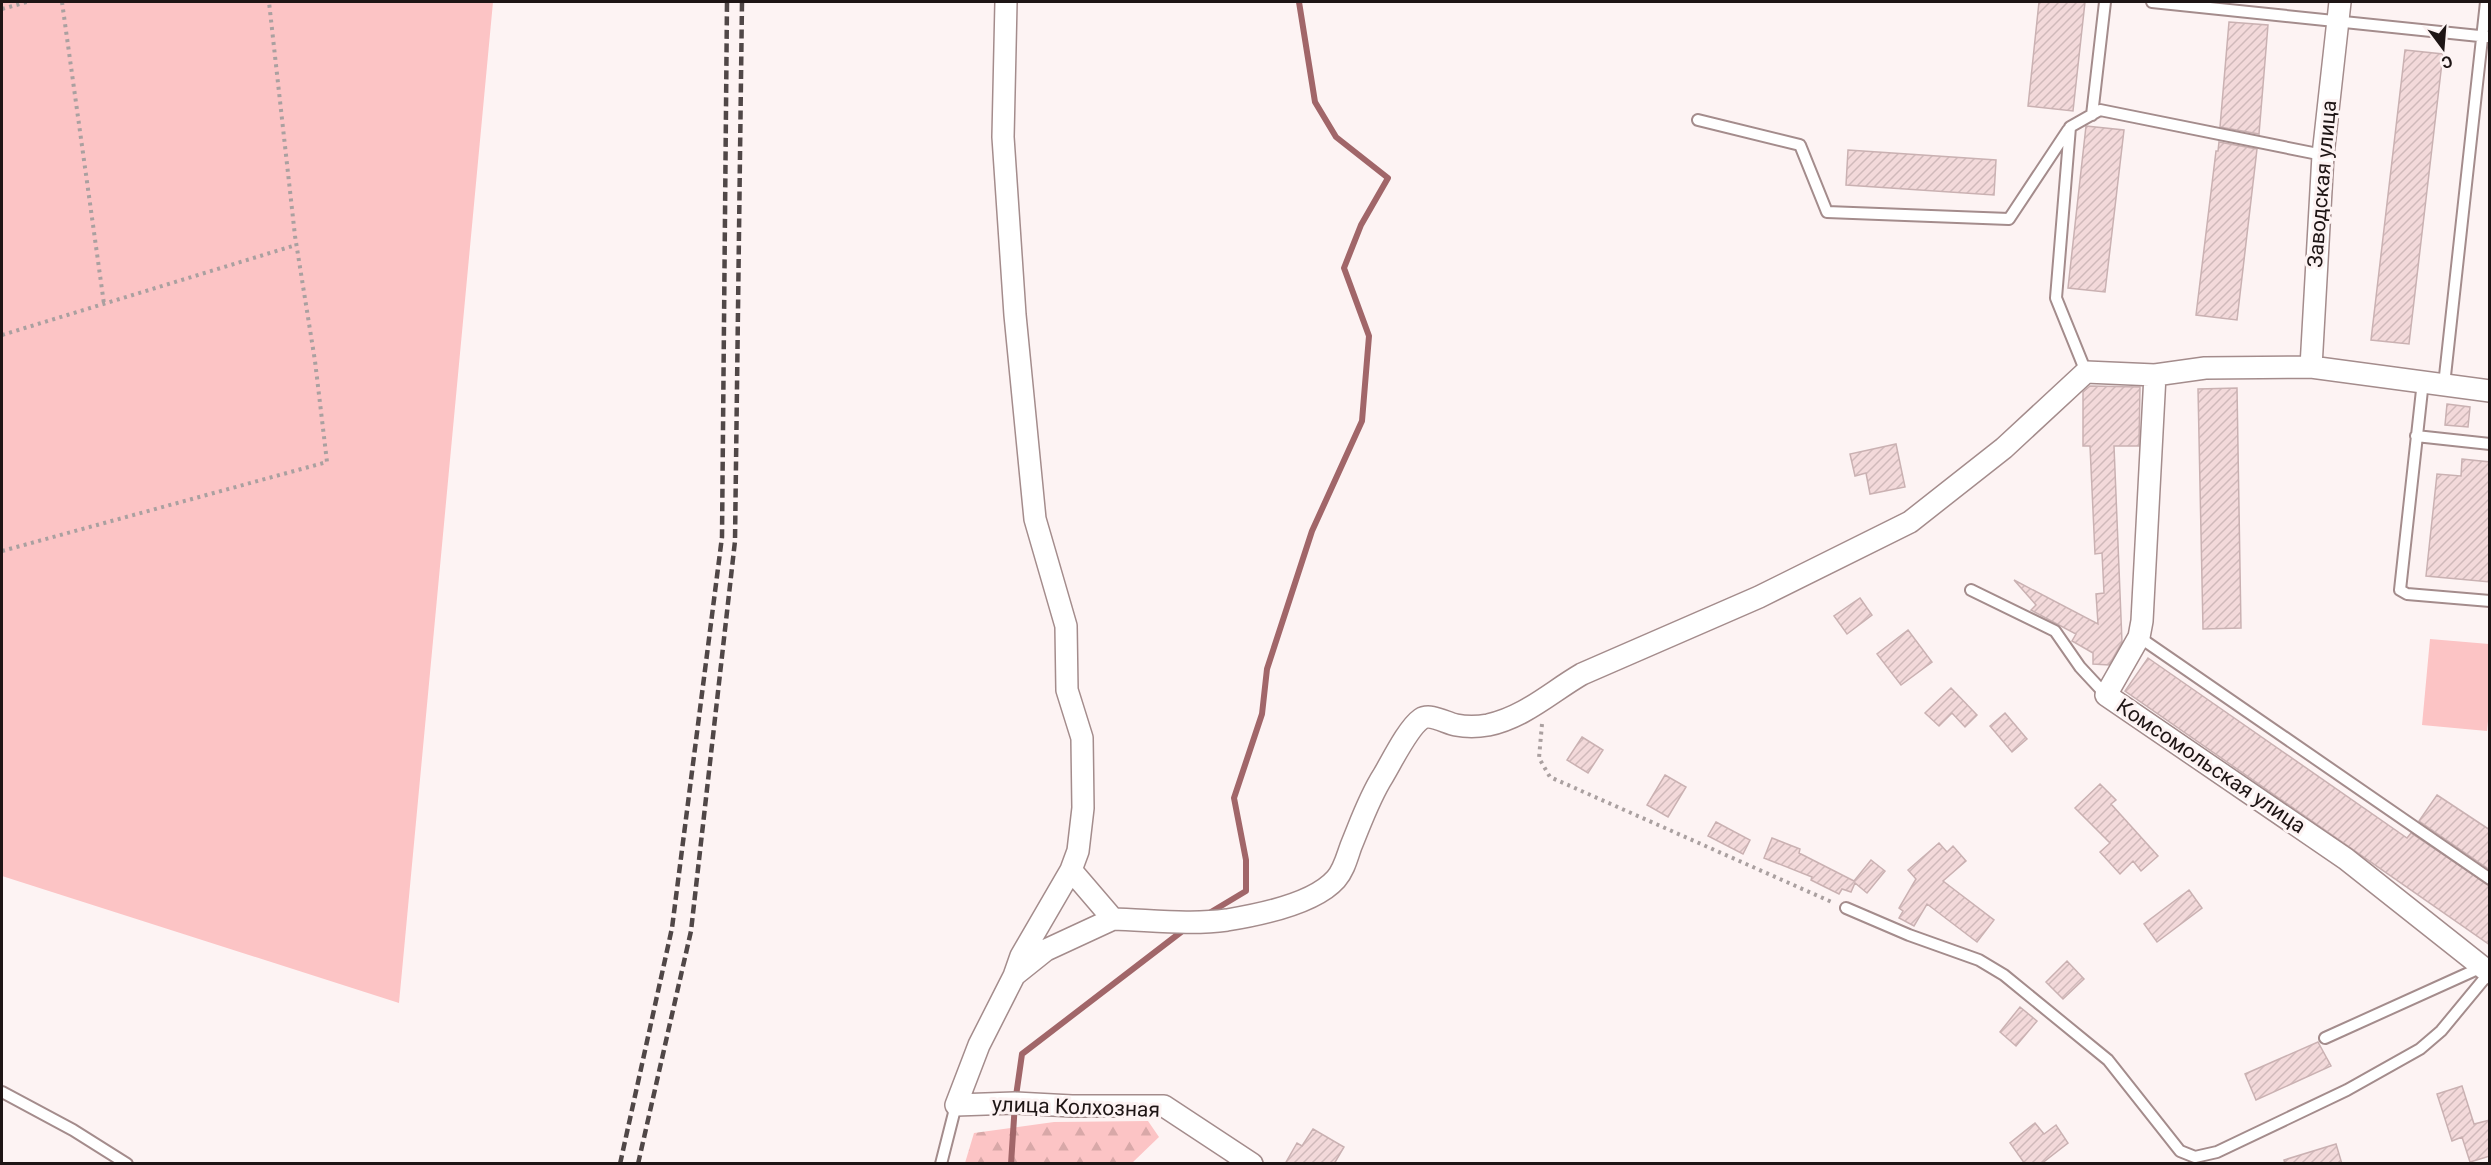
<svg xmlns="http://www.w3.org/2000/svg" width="2491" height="1165" viewBox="0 0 2491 1165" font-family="Roboto,sans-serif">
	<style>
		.forest { fill: url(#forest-firs) }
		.garden { fill: #fcc4c5 }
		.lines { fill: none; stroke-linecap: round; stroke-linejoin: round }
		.stream { stroke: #a16669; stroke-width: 6 }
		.building { fill: url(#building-hatch); stroke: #cab1b2; stroke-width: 1.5 }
		.service-casing { stroke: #a48c8c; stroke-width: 14 }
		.minor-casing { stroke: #a48c8c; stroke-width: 24 }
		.path { stroke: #aaa0a0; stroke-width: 4; stroke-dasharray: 3 4.5; stroke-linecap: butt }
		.service { stroke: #fff; stroke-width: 10 }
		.minor { stroke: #fff; stroke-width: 21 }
		.rail { stroke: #504747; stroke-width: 4.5; stroke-dasharray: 9 4.5; stroke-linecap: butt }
		.labels { text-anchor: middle; stroke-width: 6; stroke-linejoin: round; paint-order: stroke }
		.street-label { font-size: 21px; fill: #1e1515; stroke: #fdf3f3 }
	</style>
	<defs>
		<pattern id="forest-firs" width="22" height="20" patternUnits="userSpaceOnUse" patternTransform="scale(1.5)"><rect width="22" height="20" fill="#fcc4c5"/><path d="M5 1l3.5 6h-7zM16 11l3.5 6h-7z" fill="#d8a8a8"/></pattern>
		<pattern id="building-hatch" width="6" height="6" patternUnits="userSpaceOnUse" patternTransform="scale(1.5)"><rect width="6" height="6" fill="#f3d9da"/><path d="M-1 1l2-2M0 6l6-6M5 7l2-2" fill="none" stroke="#d0b9ba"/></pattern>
	</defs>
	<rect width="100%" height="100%" fill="#fdf3f3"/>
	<path class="forest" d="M1148 1121 1159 1137 1132 1163H965L974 1133 1054 1122Z"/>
	<path class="garden" d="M2 2H493L399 1003 2 876Z
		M2430 639 2489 644 2490 702 2487 731 2422 725Z"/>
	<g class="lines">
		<path class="stream" d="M1206 915 1246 891V860L1234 798 1262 714 1267 669 1312 531 1362 421 1369 336 1344 268 1361 225 1388 178 1336 137 1315 102 1299 2
			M1011 1164 1015 1103 1022 1054 1185 929"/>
	</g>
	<path class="building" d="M2039 2H2085L2073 111 2028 106Z
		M2229 22 2268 25 2259 134 2220 127Z
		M2405 50 2443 54 2409 344 2371 340Z
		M2086 126 2124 130 2105 292 2068 288Z
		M2219 142 2257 149 2237 320 2196 315 2216 151H2218Z
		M1848 150 1996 160 1994 195 1846 185Z
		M2090 386 2140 387 2139 446H2114L2122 642 2109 665 2093 664V653L2072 641 2076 634 2031 610 2036 605 2014 580 2098 624 2096 594 2104 593 2102 553 2095 554 2090 446H2083V392Z
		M2237 388 2241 628 2203 629 2198 389Z
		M2447 404 2470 407 2468 427 2445 425Z
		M1896 444 1905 487 1870 494 1866 473 1855 476 1850 454Z
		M2462 459 2490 462V582L2426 576 2437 474 2461 476Z
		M1860 598 1872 615 1847 634 1834 616Z
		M1908 630 1932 662 1901 685 1877 654Z
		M2148 658 2407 838 2411 833 2490 886V945L2125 691Z
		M1951 688 1977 715 1965 727 1952 713 1939 726 1925 713Z
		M2005 713 2027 739 2012 752 1990 726Z
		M1582 737 1603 750 1588 773 1567 760Z
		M1665 775 1686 787 1668 817 1647 805Z
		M2100 784 2116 800 2111 804 2158 856 2141 871 2133 861 2120 874 2100 852 2110 843 2075 808Z
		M2437 795 2490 830V870L2419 821Z
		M1716 822 1750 840 1743 854 1708 836Z
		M1772 838 1800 849 1799 853 1854 881 1871 860 1885 871 1867 893 1855 883 1851 892 1842 889 1839 894 1811 880 1812 877 1764 858Z
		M1939 843 1947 852 1953 846 1966 861 1943 881 1994 920 1977 942 1927 904 1914 926 1899 918 1903 911 1899 908 1916 879 1908 870Z
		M2189 890 2202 908 2157 942 2144 924Z
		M2067 961 2084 979 2063 999 2046 982Z
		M2020 1007 2037 1021 2016 1046 2000 1032Z
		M2318 1042 2331 1066 2256 1100 2245 1074Z
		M2462 1086 2474 1124 2490 1120V1156L2470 1162 2462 1137 2452 1141 2437 1094Z
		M2035 1123 2044 1134 2056 1125 2068 1143 2041 1164H2025L2010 1143Z
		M1313 1129 1344 1147 1334 1164H1285L1297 1143 1302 1146Z
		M2336 1144 2342 1164H2285L2284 1160Z"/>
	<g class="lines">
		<g class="service-casing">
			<path id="service" d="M2152 2 2489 37
				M2092 115 2105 2
				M1698 120 1800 145 1827 212 2009 219 2068 130
				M2086 372 2056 298 2070 127 2100 110 2323 155
				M2423 381 2400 590 2407 594 2490 601
				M2444 385 2486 2
				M2416 436 2490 444
				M1971 590 2055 631 2080 667 2106 695
				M2139 637 2490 879
				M1846 908 1909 935 1979 960 2004 975 2108 1060 2180 1151 2195 1157 2217 1152 2347 1090 2420 1049 2441 1031 2489 973
				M2325 1038 2482 967
				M2 1092 73 1130 127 1164
				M941 1164 956 1105"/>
		</g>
		<g class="minor-casing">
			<path id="minor" d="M1006 2 1003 137 1015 315 1035 519 1066 626 1067 690 1082 738 1083 808 1078 851 1071 870 1021 956 1014 976 979 1045 956 1105 1015 1103 1072 1106H1164L1252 1164
				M2311 367 2323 155 2340 2
				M2155 375 2142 621 2139 637 2106 695 2346 859 2490 973
				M1113 919C1150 920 1190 925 1227 920 1258 915 1314 904 1336 879 1344 870 1347 857 1351 846 1361 822 1369 798 1383 776 1392 761 1408 728 1421 719 1430 713 1446 723 1456 725 1466 727 1477 727 1488 725 1525 717 1551 692 1582 674L1759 597 1910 522 2004 448 2086 372 2155 375 2205 368 2311 367 2490 391
				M1016 974 1046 950 1113 919 1071 870"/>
		</g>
		<path class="path" d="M62 2 104 304
			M2 9 27 2
			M2 335 296 245
			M2 551 327 462 315 361 295 236 269 2
			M1542 724 1539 758 1550 777 1834 903"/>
		<use href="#service" class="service"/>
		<use href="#minor" class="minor"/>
		<path class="rail" d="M620 1164 672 928 722 537 727 2
			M638 1164 691 931 735 541 742 2"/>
	</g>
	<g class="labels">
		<g class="street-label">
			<text transform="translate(2322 184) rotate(-85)" y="7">Заводская улица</text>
			<text transform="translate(2211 766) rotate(34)" y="7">Комсомольская улица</text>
			<text transform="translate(1076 1107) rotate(2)" y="7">улица Колхозная</text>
		</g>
	</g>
	<rect width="2491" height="1165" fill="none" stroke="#1e1515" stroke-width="6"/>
	<g transform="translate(2443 48) rotate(164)" stroke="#fdf3f3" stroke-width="4.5" paint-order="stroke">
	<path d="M0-4.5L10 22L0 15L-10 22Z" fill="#1e1515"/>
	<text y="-9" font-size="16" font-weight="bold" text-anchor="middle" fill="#1e1515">С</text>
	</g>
</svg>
